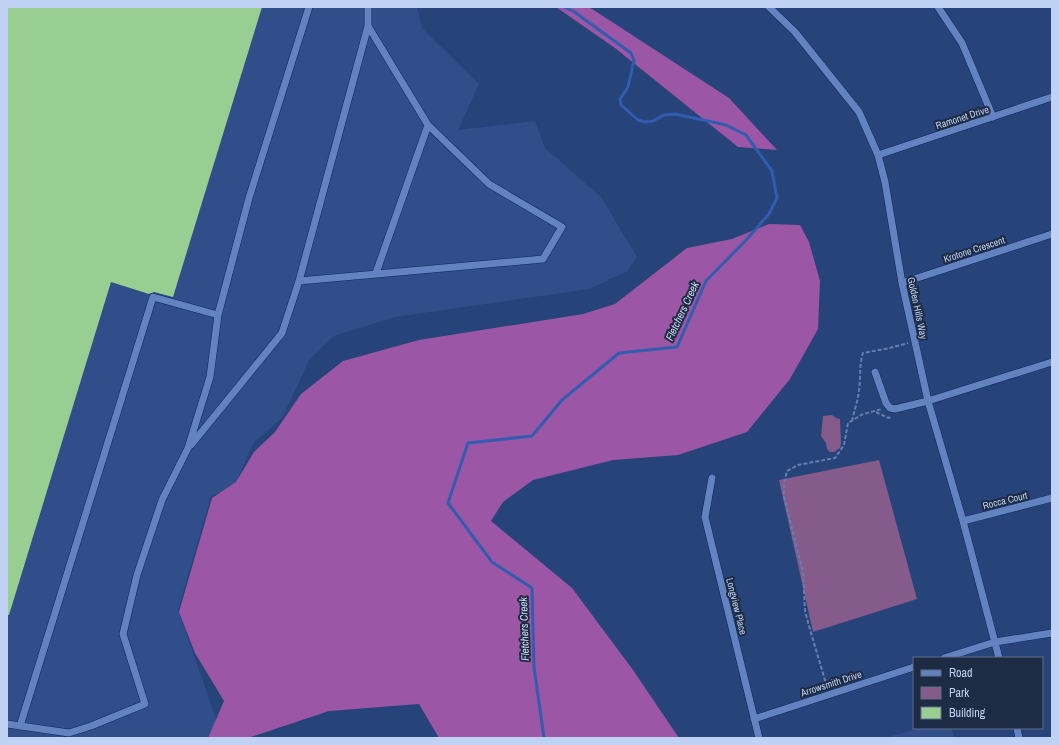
<svg xmlns="http://www.w3.org/2000/svg" width="1059" height="745" viewBox="0 0 1059 745" font-family="'Archivo Narrow',sans-serif">
	<style>
		.built { fill: #2f4e8a }
		.green { fill: #845b8a }
		.forest { fill: #9c56a6 }
		.lines { fill: none; stroke-linecap: round; stroke-linejoin: round }
		.stream { stroke: #325caf; stroke-width: 3 }
		.building { fill: #98ce92 }
		.minor-casing { stroke: #0d275c; stroke-width: 8 }
		.path { stroke: #677fae; stroke-width: 2; stroke-dasharray: 4 2; stroke-linecap: butt }
		.minor { stroke: #6283bf; stroke-width: 7 }
		.labels { text-anchor: middle; stroke-width: 4; stroke-linejoin: round; paint-order: stroke }
		.street-label { font-size: 10px; fill: #c0d2f4; stroke: #1e2b44 }
		.water-label { font-size: 11px; font-style: italic; fill: #d0dcf3; stroke: #1e2b44 }
	</style>
	<rect width="100%" height="100%" fill="#26437a"/>
	<path class="built" d="M7 7H417L422 28 479 84 458 130 535 121 545 148 601 197 637 257 627 271 590 289 395 317 334 336 310 359 282 418 253 444 234 488 211 496 178 610 223 738H7Z
		M921 728H951L954 738H884Z"/>
	<path class="green" d="M832 415 836 418 840 419 841 443 840 448 834 452H830L827 449 826 443 821 436 823 416Z
		M879 460 917 599 813 632 779 480Z"/>
	<path class="forest" d="M556 7H589L729 98 777 150 738 147 615 48Z
		M769 224 800 225 809 242 820 281 818 329 790 379 747 432 678 455 613 460 533 480 503 502 491 521 572 588 633 670 679 738H439L419 704 329 711 248 738H208L224 701 195 653 179 612 212 498 236 482 254 452 275 432 301 394 343 361 419 340 583 314 615 304 687 248 732 239Z"/>
	<g class="lines">
		<path class="stream" d="M544 738 534 667 532 588 492 562 448 503 468 443 532 436 562 400 619 353 677 347 706 281 747 239 769 214 777 198 772 171 746 135 726 125 675 114 664 115 653 121 645 122 638 120 621 105 620 99 628 87 634 60 631 53 573 11 564 7"/>
	</g>
	<path class="building" d="M7 7H262L173 297 154 292 149 294 111 282 9 615H7Z"/>
	<g class="lines">
		<g class="minor-casing">
			<path id="minor" d="M769 7 795 32 859 112 878 155 885 182 902 283 928 401 963 521 999 658
				M938 7 962 43 993 117
				M878 155 1052 97
				M376 273 428 125
				M299 281 543 259 562 227 489 184 428 125 368 26
				M902 283 1052 234
				M875 372 886 403 890 408 895 409 928 401 1052 362
				M191 445 282 333 299 281 368 26V7
				M712 478 705 517 759 738
				M963 521 1052 498
				M944 658 995 642 1052 633
				M754 719 914 667
				M7 724 69 733 91 726 145 704 123 634 137 575 162 500 188 448 210 377 218 315 249 198 309 7
				M20 726 153 297 218 315
				M1017 728 1019 738"/>
		</g>
		<path class="path" d="M876 412 888 418 891 417
			M852 421C854 411 858 401 859 390 861 378 859 364 863 353L890 348 908 343
			M827 687 809 626 805 611 803 572 784 497V484L787 471 798 465 835 458 844 445 848 423 863 414 882 409"/>
		<use href="#minor" class="minor"/>
	</g>
	<g class="labels">
		<g class="street-label">
			<text transform="translate(962 117) rotate(-18)" y="4">Ramonet Drive</text>
			<text transform="translate(974 249) rotate(-18)" y="4">Krotone Crescent</text>
			<text transform="translate(918 308) rotate(78)" y="4">Golden Hills Way</text>
			<text transform="translate(1005 500) rotate(-14)" y="4">Rocca Court</text>
			<text transform="translate(737 606) rotate(76)" y="4">Longview Place</text>
			<text transform="translate(831 683) rotate(-18)" y="4">Arrowsmith Drive</text>
		</g>
		<g class="water-label">
			<text transform="translate(682 311) rotate(-65)" y="4">Fletchers Creek</text>
			<text transform="translate(524 629) rotate(-92)" y="4">Fletchers Creek</text>
		</g>
	</g>
	<rect width="1059" height="745" fill="none" stroke="#c0d2f4" stroke-width="16"/>
	<rect x="913" y="657" width="130" height="72" fill="#1e2b44" stroke="#5f6e8a"/>
	<rect x="921" y="670" width="20" height="6" fill="#6283bf" stroke="#5f6e8a"/>
	<text x="949" y="677" font-size="12" fill="#c0d2f4">Road</text>
	<rect x="921" y="687" width="20" height="12" fill="#845b8a" stroke="#5f6e8a"/>
	<text x="949" y="697" font-size="12" fill="#c0d2f4">Park</text>
	<rect x="921" y="707" width="20" height="12" fill="#98ce92" stroke="#5f6e8a"/>
	<text x="949" y="717" font-size="12" fill="#c0d2f4">Building</text>
</svg>
